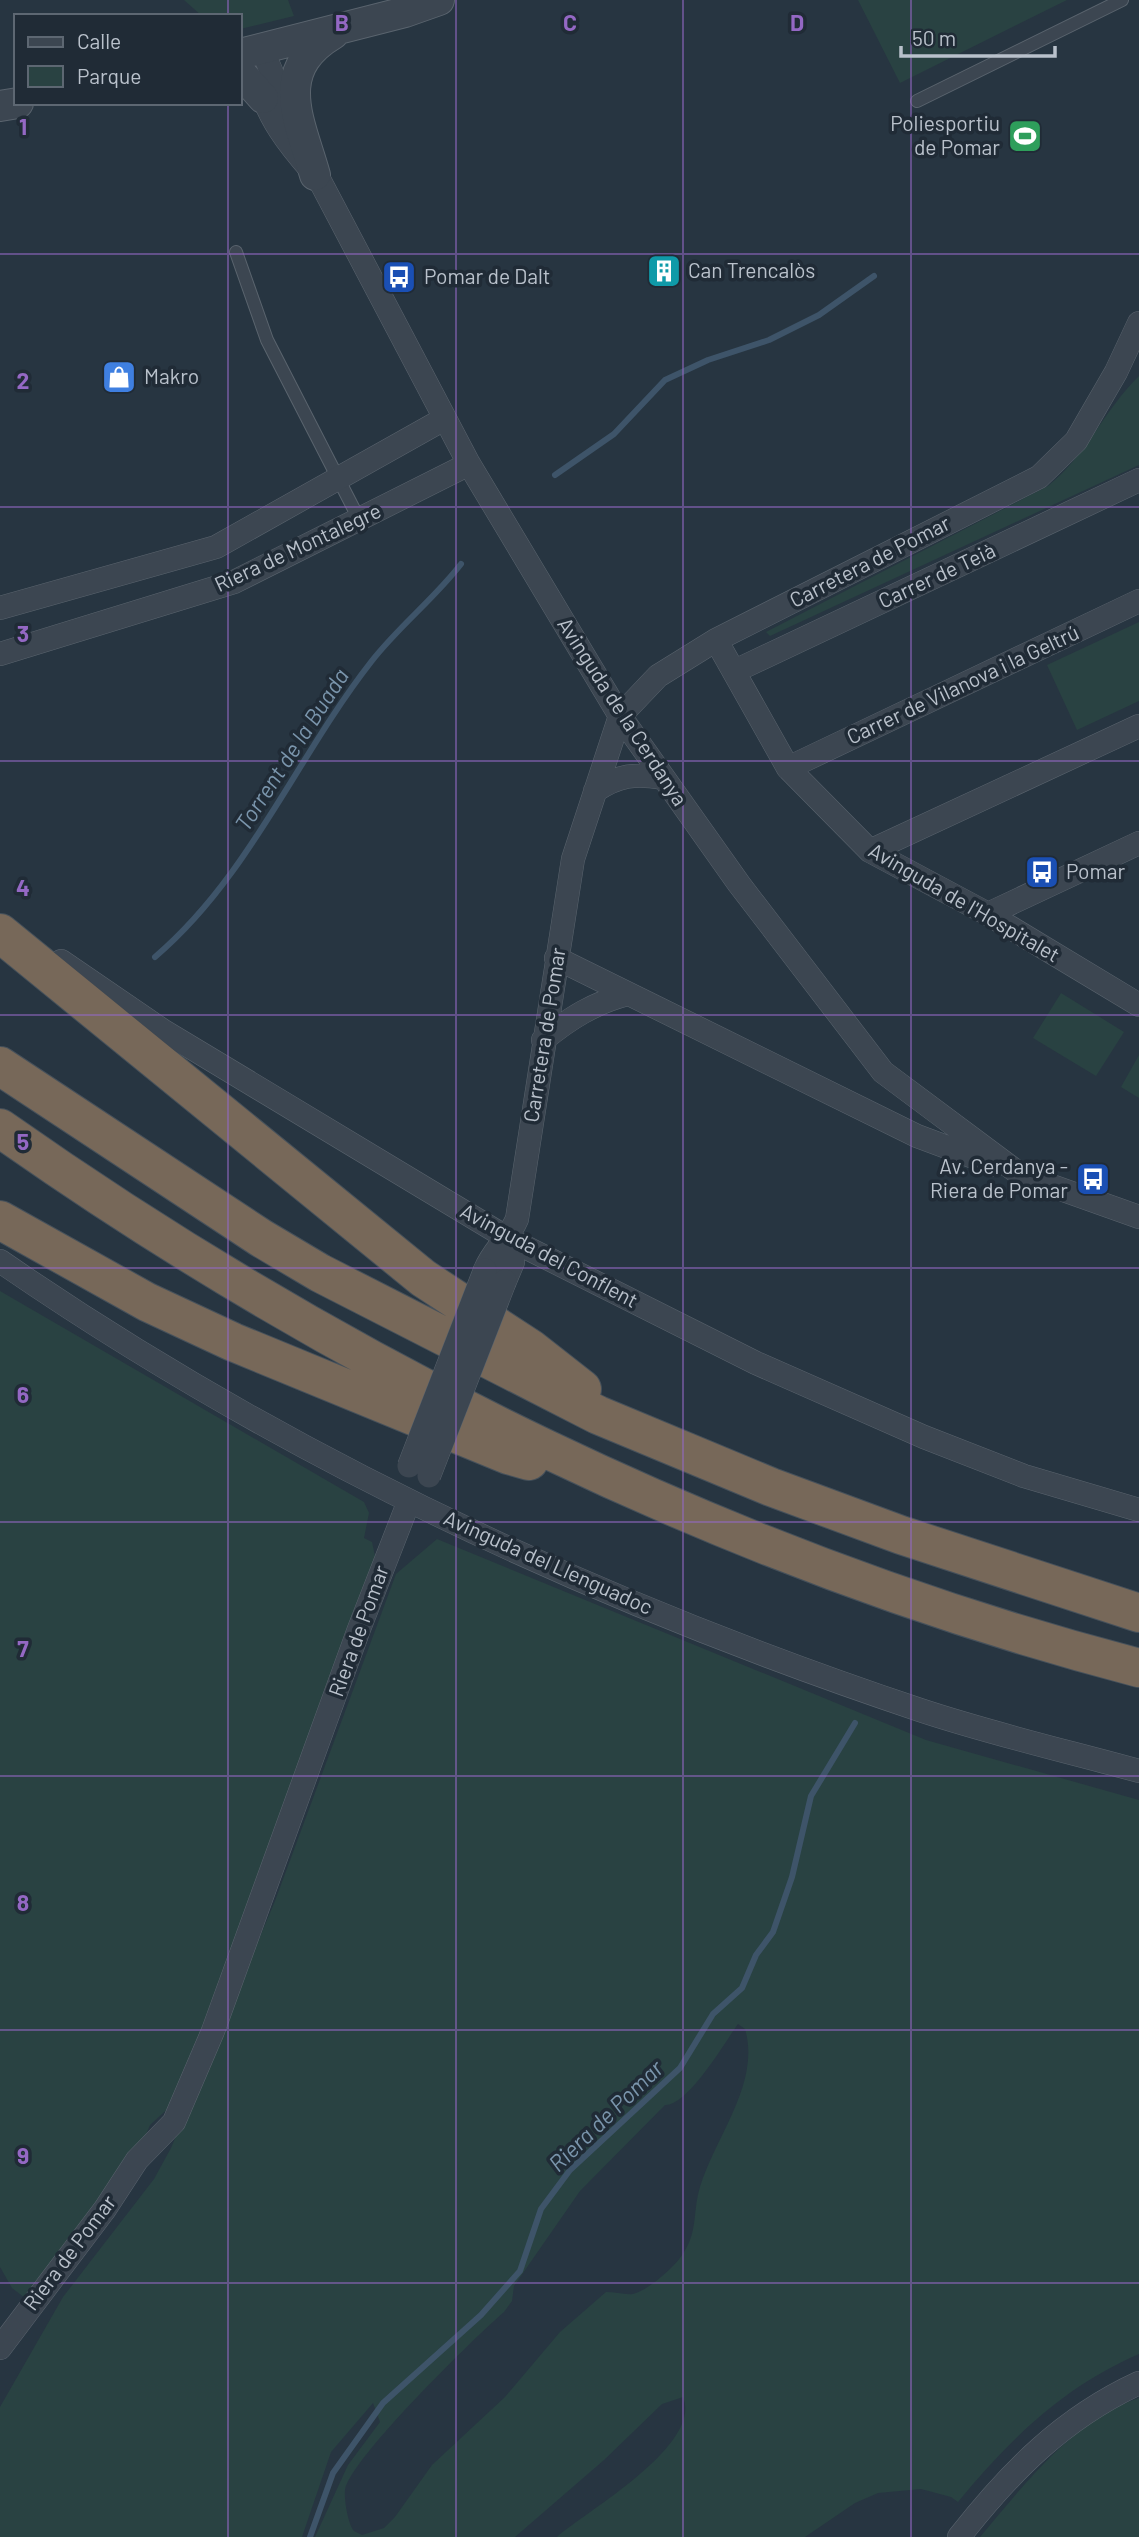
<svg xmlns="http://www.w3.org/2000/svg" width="1139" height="2537" viewBox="0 0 1139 2537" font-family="Barlow,sans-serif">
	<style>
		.green { fill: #294242; fill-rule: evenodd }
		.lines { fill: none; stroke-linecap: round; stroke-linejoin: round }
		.stream { stroke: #3e5469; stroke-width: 6 }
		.service-casing { stroke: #5a646e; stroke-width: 14 }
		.minor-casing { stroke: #5a646e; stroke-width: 24 }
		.tertiary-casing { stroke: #5a646e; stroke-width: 32 }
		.motorway-casing { stroke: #46515b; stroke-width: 40 }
		.service { stroke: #3c4651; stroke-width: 12 }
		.minor { stroke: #3c4651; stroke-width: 23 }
		.tertiary { stroke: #3c4651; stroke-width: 30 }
		.motorway { stroke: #776859; stroke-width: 38 }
		.minor-bridge-casing { stroke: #5a646e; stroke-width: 24; stroke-linecap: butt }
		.minor-bridge { stroke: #3c4651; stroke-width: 23 }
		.grid { fill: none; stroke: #9468c4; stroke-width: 2; stroke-opacity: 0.55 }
		.labels { text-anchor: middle; stroke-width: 7; stroke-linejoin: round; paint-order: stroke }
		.poi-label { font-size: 21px; fill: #b9c1cb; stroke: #202b36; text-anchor: start }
		.street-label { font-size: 21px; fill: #b9c1cb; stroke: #202b36 }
		.water-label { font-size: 23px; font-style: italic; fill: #7a95ac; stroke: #202b36 }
		.grid-label { font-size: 23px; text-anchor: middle; font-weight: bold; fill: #9468c4; stroke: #202b36; stroke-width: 7; stroke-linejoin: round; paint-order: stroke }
	</style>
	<rect width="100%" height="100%" fill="#273541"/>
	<path class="green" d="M184 0H288L294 16 240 29V16H202Z
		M858 0H1067L900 83Z
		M1139 376V465L770 636 766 632 1048 486C1087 455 1104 410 1139 376Z
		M1139 622V701L1077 730 1047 665Z
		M1061 993 1124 1032 1096 1076 1033 1038Z
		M1139 1055V1098L1121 1087Z
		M0 1291 364 1502 369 1513 364 1538 372 1542 375 1556 259 1886 174 2103 150 2125 141 2146 25 2298 12 2288 0 2267Z
		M437 1539 926 1740 1139 1800V2354C1063 2387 1010 2439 958 2502L951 2497 921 2489 878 2493 855 2503 805 2537H557C587 2511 703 2445 683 2397L662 2404 604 2460 515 2537H315L348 2465 380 2422 373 2403 331 2452 302 2537H0V2407L63 2297 154 2179 171 2148 275 1901 396 1574ZM738 2024 745 2029C761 2083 715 2137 700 2187 692 2213 699 2233 680 2258 671 2270 648 2290 633 2294 625 2295 615 2292 606 2292L560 2332 505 2397 432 2465 395 2517 384 2528 362 2535 354 2531C348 2524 344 2500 345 2490 350 2459 475 2337 504 2312L512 2301 514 2286 580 2191 665 2105C688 2106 725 2042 738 2024Z
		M1139 2398V2537H980C1024 2485 1073 2420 1139 2398Z"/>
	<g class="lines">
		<path class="stream" d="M555 475 614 434 665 380 708 360 769 340 819 315 874 276
			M155 957C249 877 296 758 371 662 398 627 434 599 461 564
			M310 2537 333 2473 383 2403 481 2315 520 2271 541 2209 570 2170 680 2068 713 2014 742 1988 756 1955 773 1932 792 1877 811 1796 855 1723"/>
		<g class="service-casing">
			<path id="service" d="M917 101 1122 0
				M236 252 267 340 360 521"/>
		</g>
		<g class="minor-casing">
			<path id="minor" d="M262 49 292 121
				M260 84C266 116 290 146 311 170
				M310 162 469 464 620 716 739 884 883 1072 1021 1175 1139 1217
				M0 608 216 547 444 419
				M716 640 788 768 870 851 988 914 1139 1005
				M0 654 234 582 469 464
				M735 671 1139 480
				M788 768 1139 601
				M595 791C618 775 636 773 663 778
				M870 851 1139 726
				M988 914 1139 843
				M556 958 917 1136 995 1165
				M61 961 162 1030 509 1239 756 1363 924 1437 1024 1476 1139 1510
				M543 1040C570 1018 594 1003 628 994
				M0 1261C281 1455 597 1602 920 1710 992 1734 1066 1751 1139 1771
				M485 1270C493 1250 508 1240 517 1219L573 859 620 716 658 676 716 640 1039 477 1076 441 1116 372 1139 323
				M505 1281 513 1262 509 1239
				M0 2348 105 2209 137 2160 174 2122 213 2031 359 1629 409 1501
				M959 2537C1010 2472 1063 2418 1139 2383"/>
		</g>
		<g class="tertiary-casing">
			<path id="tertiary" d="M240 54 405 12 439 0
				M240 72 263 98
				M0 106 18 103
				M315 175C300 121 271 71 333 34"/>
		</g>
		<g class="motorway-casing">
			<path id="motorway" d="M0 933 423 1278 531 1349 582 1389
				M0 1066 261 1238 320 1273 598 1415 771 1487 901 1535 1139 1613
				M0 1128C342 1369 733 1562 1139 1668
				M0 1220 147 1302 233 1342 508 1455 529 1461"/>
		</g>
		<use href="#service" class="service"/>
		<use href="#minor" class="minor"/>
		<use href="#tertiary" class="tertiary"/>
		<use href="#motorway" class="motorway"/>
		<g class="minor-bridge-casing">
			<path id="minor-bridge" d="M409 1466 485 1270
				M429 1476 505 1281"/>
		</g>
		<use href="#minor-bridge" class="minor-bridge"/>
	</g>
	<path class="grid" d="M228 0V16M456 0V2537M683 0V2537M911 0V2537M228 103V2537M0 254H1139M0 507H1139M0 761H1139M0 1015H1139M0 1268H1139M0 1522H1139M0 1776H1139M0 2030H1139M0 2283H1139"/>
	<defs>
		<g id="stadium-square" transform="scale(1.75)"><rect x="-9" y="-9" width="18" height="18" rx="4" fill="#2e9e5b" stroke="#202b36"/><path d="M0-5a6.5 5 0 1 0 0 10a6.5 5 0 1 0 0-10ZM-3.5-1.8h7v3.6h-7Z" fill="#fff"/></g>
		<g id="building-square" transform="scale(1.75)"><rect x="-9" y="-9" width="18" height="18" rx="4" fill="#0f9aa8" stroke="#202b36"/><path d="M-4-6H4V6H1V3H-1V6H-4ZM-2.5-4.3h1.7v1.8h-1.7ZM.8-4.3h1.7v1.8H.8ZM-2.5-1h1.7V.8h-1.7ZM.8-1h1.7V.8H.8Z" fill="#fff"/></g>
		<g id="bus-square" transform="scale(1.75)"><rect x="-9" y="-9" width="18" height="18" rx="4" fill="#1a4fb4" stroke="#202b36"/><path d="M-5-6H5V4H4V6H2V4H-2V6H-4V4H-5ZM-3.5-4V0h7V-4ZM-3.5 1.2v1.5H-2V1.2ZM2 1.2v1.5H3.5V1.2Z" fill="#fff"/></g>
		<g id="shop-square" transform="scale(1.75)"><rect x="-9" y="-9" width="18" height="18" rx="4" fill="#3f7fe0" stroke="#202b36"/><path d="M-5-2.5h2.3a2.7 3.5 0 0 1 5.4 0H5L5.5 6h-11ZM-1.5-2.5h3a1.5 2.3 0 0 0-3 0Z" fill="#fff"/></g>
	</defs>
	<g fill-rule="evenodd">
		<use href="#stadium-square" x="1025" y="136"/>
		<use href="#building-square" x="664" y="271"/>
		<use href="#bus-square" x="399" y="277"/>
		<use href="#shop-square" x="119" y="377"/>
		<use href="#bus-square" x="1042" y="872"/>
		<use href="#bus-square" x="1093" y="1179"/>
	</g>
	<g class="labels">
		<g class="poi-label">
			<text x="1000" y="131" text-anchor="end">Poliesportiu<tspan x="1000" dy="24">de Pomar</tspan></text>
			<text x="688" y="278">Can Trencalòs</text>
			<text x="424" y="284">Pomar de Dalt</text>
			<text x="144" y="384">Makro</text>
			<text x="1066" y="879">Pomar</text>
			<text x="1068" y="1174" text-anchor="end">Av. Cerdanya -<tspan x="1068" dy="24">Riera de Pomar</tspan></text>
		</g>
		<g class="street-label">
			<text transform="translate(298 548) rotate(-25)" y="7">Riera de Montalegre</text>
			<text transform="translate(870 562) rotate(-27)" y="7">Carretera de Pomar</text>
			<text transform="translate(937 576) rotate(-25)" y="7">Carrer de Teià</text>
			<text transform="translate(963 685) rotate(-25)" y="7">Carrer de Vilanova i la Geltrú</text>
			<text transform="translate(622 712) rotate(57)" y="7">Avinguda de la Cerdanya</text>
			<text transform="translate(964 903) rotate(30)" y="7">Avinguda de l'Hospitalet</text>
			<text transform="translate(545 1035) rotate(-81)" y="7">Carretera de Pomar</text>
			<text transform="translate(549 1256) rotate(28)" y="7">Avinguda del Conflent</text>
			<text transform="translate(548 1563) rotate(24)" y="7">Avinguda del Llenguadoc</text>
			<text transform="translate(359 1631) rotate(-70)" y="7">Riera de Pomar</text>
			<text transform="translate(70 2253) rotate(-53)" y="7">Riera de Pomar</text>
		</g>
		<g class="water-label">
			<text transform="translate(292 750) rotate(-57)" y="8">Torrent de la Buada</text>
			<text transform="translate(606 2116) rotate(-44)" y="8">Riera de Pomar</text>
		</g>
	</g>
	<g class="grid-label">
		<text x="342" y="31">B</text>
		<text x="570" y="31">C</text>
		<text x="797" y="31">D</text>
		<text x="23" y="135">1</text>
		<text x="23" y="389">2</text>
		<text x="23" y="642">3</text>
		<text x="23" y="896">4</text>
		<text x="23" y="1150">5</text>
		<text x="23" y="1403">6</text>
		<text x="23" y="1657">7</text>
		<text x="23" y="1911">8</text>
		<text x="23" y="2164">9</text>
	</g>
	<rect x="14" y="14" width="228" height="91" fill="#202b36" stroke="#5d6772" stroke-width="2"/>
	<rect x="28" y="37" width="35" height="10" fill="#3c4651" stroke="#5d6772" stroke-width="2"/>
	<text x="77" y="49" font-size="21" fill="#b9c1cb">Calle</text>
	<rect x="28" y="66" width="35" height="21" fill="#294242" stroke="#5d6772" stroke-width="2"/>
	<text x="77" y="84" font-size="21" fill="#b9c1cb">Parque</text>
	<path d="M901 46v10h154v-10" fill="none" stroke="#b9c1cb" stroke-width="3.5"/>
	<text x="912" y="46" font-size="21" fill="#b9c1cb" stroke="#202b36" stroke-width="5" paint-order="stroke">50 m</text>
</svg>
